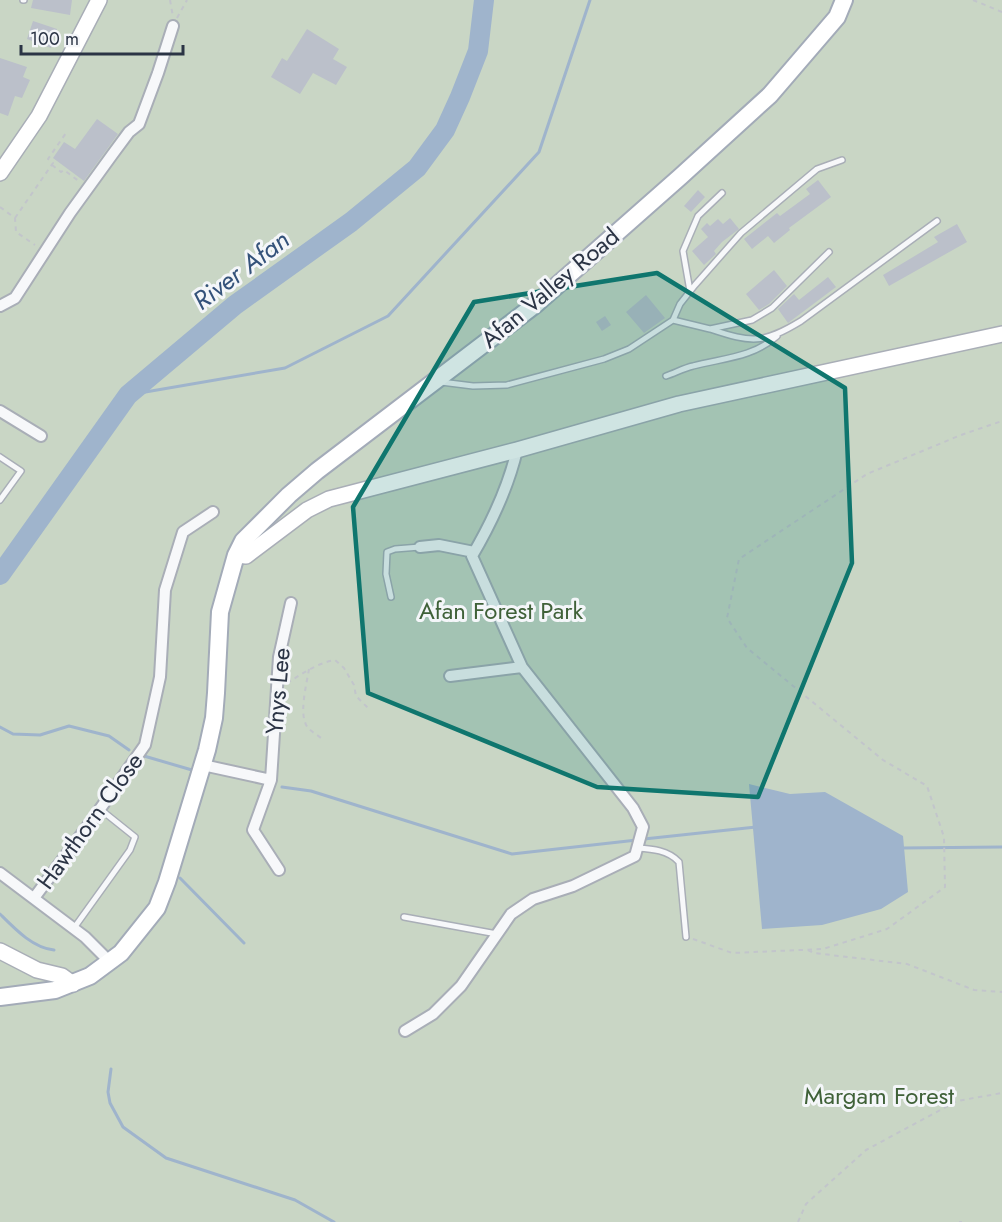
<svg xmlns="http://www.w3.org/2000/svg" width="1002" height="1222" viewBox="0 0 1002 1222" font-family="Jost,sans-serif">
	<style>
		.green { fill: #c9d6c5 }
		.water { fill: #9fb4cc }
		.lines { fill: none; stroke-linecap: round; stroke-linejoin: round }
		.stream { stroke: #9fb4cc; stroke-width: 3 }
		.river { stroke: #9fb4cc; stroke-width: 20 }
		.building { fill: #bbc0ca }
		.lane-casing { stroke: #a9aeb7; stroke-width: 8 }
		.street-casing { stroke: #a9aeb7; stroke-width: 14 }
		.secondary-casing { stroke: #a9aeb7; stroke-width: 18 }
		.primary-casing { stroke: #a3abb8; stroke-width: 20 }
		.path { stroke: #c2c5cb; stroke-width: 2; stroke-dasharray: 4.5 4.5; stroke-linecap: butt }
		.lane { stroke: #f7f8fa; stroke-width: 5 }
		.street { stroke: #f7f8fa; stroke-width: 10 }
		.secondary { stroke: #fff; stroke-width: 15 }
		.primary { stroke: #fff; stroke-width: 16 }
		.marked { fill: #0f766e; fill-opacity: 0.2; stroke: #0f766e; stroke-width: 4.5; stroke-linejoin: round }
		.labels { text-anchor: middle; stroke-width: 6; stroke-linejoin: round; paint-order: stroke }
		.street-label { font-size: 24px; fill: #2b3445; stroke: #f4f6f9 }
		.park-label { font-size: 24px; fill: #3f6138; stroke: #f4f6f9 }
		.water-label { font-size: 26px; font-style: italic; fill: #34527a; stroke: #f4f6f9 }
	</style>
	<rect width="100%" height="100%" fill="#e4e7ec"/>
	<path class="green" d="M0 0H1002V1222H0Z"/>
	<path class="water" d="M749 784 790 794 825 792 903 836 908 892 881 909 822 925 762 929Z"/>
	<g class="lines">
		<path class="stream" d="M128 395 285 368 388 316 539 152 590 0
			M0 727 13 734 40 735 69 726 109 736 129 750
			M144 756 192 770
			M282 787 311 791 512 854 637 840
			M644 839 756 827
			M902 848 1002 847
			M180 878 244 943
			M0 914C15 929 33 948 54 950
			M111 1069 108 1092 110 1103 123 1127 166 1158 295 1200 334 1222"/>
		<path class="river" d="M0 575 128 395 235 305 351 222 417 168 445 130 460 97 478 51 484 0"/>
	</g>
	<path class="building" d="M33 0H72L70 15 31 8Z
		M33 21 57 29 51 48 27 39Z
		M307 29 339 49 333 59 347 67 336 85 313 73 300 94 271 77 282 58 287 61Z
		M0 58 27 67 23 77 30 80 22 98 15 96 8 116 0 113Z
		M97 119 118 134 84 181 53 158 64 142 75 149Z
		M818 180 831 197 789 228 790 230 774 243 768 236 752 249 744 239 777 213 780 216 810 194 806 189Z
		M698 190 705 197 691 212 684 206Z
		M730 218 739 229 722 242 714 251 716 254 704 265 692 251 708 237 701 229 707 223 710 226 718 219 723 224Z
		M957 224 967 242 889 286 883 275 938 242 934 237Z
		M774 270 787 286 769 304 759 310 746 294Z
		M828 277 836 287 788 323 778 309 794 294 799 300Z
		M646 295 665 318 644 333 626 312Z
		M605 316 611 325 602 331 596 322Z"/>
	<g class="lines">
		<g class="lane-casing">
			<path id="lane" d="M23 0H24
				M690 291 683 251 698 216 722 193
				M673 320 710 329 752 320 772 308 829 252
				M710 329C752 343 763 344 801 321L937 221
				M666 376C675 373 684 368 693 366 723 358 752 358 777 336
				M441 382 473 386 507 385 604 359 629 349 673 320 680 304 695 285 741 233 817 169 842 160
				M0 457 21 471 0 500
				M391 597 386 574 387 552 395 549 420 547
				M637 848C652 849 668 850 679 862L686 937
				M404 917 497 934
				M74 928 130 850 135 837 100 809"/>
		</g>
		<g class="street-casing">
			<path id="street" d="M0 306 15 298 70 213 112 155 129 132 139 124 158 73 173 26
				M0 411 41 436
				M420 547 439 545 474 552
				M450 676 522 667
				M203 765 271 780
				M279 870 253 830 271 780 279 657 291 603
				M0 873 85 937 110 962
				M34 898 93 819 145 745 160 677 165 590 183 532 213 512
				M405 1031 433 1014 461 986 511 914 533 899 573 886 635 856 643 827 633 808 522 667 472 556C492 522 508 488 517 450"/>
		</g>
		<g class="secondary-casing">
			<path id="secondary" d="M0 173 39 116 99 0
				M236 555 246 556 307 510 329 499 517 450 679 404 1002 334
				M0 951 37 970 62 976 73 984"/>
		</g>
		<g class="primary-casing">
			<path id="primary" d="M0 997 55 990 90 976 121 953 157 908 167 882 207 750 214 718 216 693 220 612 236 555 243 541 289 495 317 471 536 304 680 177 770 95 837 17 844 0"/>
		</g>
		<path class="path" d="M170 0 173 17
			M973 0 1002 12
			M177 18 187 0
			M52 165 61 172 64 170 80 182
			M0 207 15 218 16 232 35 245
			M15 218 53 163 48 159 66 133
			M309 669C307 682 300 709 305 722 307 730 315 733 321 738
			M287 683C302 674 317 663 335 660L344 668 354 685 356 696 368 708
			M693 939 732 953 823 949 887 929 945 887 944 837 927 786 883 760 747 648 727 618 739 559 867 474 961 435 1002 421
			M808 950 814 953 907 964 974 990 1002 992
			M798 1222 806 1204 866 1150 957 1101 1002 1093
			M959 1222H962"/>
		<use href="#lane" class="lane"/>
		<use href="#street" class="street"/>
		<use href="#secondary" class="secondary"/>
		<use href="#primary" class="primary"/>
	</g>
	<path class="marked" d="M657 273 845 388 852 563 758 797 597 787 368 693 353 507 474 302Z"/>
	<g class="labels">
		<g class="street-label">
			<text transform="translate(550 288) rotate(-40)" y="8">Afan Valley Road</text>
			<text transform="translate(278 691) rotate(-85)" y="8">Ynys Lee</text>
			<text transform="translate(90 821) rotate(-54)" y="8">Hawthorn Close</text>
		</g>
		<g class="park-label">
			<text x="501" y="619">Afan Forest Park</text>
			<text x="879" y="1104">Margam Forest</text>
		</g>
		<g class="water-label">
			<text transform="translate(241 270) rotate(-37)" y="9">River Afan</text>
		</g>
	</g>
	<path d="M21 45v9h162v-9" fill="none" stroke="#2b3445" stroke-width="3"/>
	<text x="30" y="45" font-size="18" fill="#2b3445" stroke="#f4f6f9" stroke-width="4.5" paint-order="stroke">100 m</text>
</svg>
